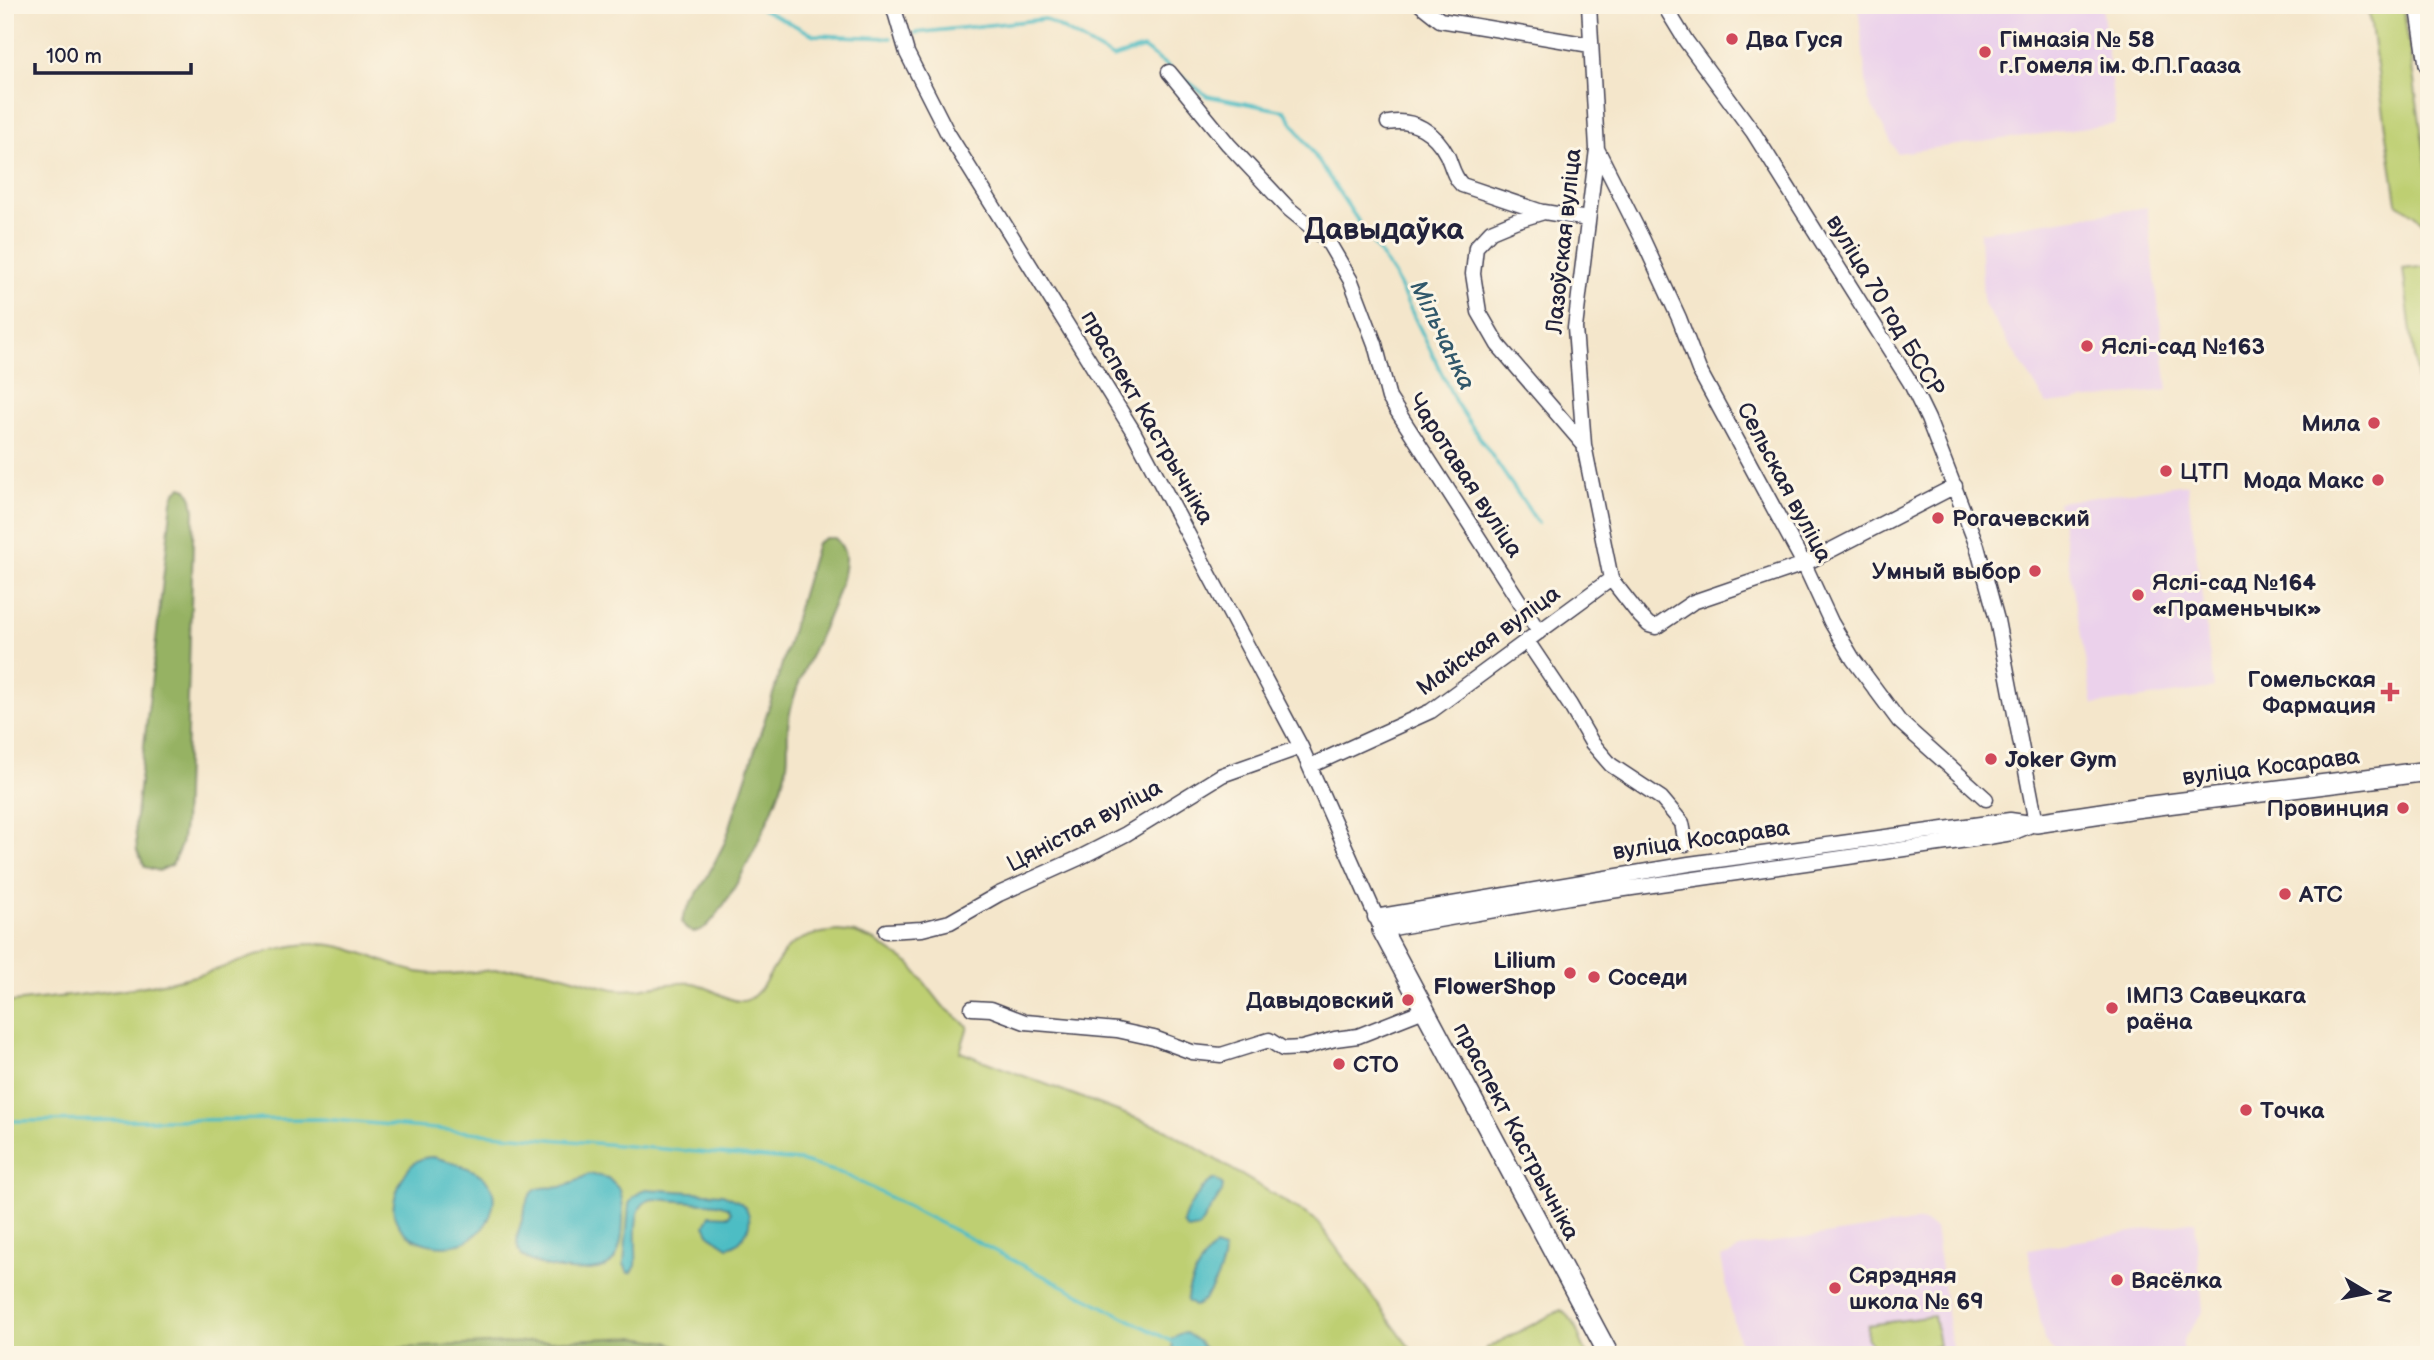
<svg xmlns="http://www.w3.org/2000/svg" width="2434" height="1360" viewBox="0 0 2434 1360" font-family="'Balsamiq Sans',sans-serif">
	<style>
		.built { fill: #ebd1eb }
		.green { fill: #becf72; stroke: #707856; stroke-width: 2 }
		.forest { fill: #96b264; stroke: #5c6a50; stroke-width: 2 }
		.water { fill: #4ebdc4; stroke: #387080; stroke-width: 2 }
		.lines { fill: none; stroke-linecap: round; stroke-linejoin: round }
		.stream { stroke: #4ebdc4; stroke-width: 3.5 }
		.minor-casing { stroke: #423f51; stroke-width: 17 }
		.major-casing { stroke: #423f51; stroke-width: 22 }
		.minor { stroke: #fff; stroke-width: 14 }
		.major { stroke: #fff; stroke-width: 19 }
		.poi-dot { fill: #d1495b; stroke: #fcf5e5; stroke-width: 2.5 }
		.labels { text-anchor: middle; stroke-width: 6; stroke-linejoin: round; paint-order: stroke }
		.poi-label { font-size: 23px; font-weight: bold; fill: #22223b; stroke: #fcf5e5; text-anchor: start }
		.street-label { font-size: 23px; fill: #22223b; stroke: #fcf5e5 }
		.water-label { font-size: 24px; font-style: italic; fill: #31586b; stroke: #fcf5e5 }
		.district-label { font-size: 30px; font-weight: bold; fill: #22223b; stroke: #fcf5e5 }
	</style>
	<rect width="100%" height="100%" fill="#fcf5e5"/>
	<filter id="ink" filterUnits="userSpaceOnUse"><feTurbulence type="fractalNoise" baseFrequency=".0143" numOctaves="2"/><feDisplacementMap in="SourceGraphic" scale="14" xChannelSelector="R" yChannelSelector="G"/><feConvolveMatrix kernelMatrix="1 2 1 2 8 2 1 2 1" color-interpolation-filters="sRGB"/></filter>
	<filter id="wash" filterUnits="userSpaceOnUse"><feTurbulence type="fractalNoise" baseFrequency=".00686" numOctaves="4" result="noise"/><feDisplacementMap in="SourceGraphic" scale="28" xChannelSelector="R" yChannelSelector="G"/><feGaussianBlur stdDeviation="1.57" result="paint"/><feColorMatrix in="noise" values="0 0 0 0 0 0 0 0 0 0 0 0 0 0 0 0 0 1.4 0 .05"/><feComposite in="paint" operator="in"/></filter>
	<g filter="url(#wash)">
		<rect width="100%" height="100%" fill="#f4e6cb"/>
		<path class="built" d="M1858 5H2102L2116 124 1897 153 1868 99Z
			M2147 207 2168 390 2047 404 1983 303 1980 232Z
			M2187 484 2214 688 2093 705 2058 502Z
			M1921 1221 1935 1228 1953 1355H1743L1731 1310 1721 1257 1730 1255 1741 1247Z
			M2195 1221 2203 1311 2183 1340V1355H2057L2044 1340 2028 1250Z"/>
		<path class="green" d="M2368 5H2403L2429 183V228L2414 214 2397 203Z
			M2429 266V473L2403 269Z
			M838 931 855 933 875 941 910 964 943 1006 968 1026 960 1052 1165 1129 1316 1220 1415 1355H5V1003C69 995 136 991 199 975 240 964 277 942 320 944 354 945 384 965 417 972 456 979 493 966 532 969 561 971 586 984 614 989 641 993 666 980 693 983 709 986 728 1002 742 1001 761 1001 775 959 789 947 804 935 821 932 838 931Z
			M1561 1310 1573 1321 1587 1355H1483L1487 1348Z
			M1934 1316 1939 1346 1884 1355 1867 1339 1868 1325Z"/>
		<path class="forest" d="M181 487 187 489 192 498 194 510 184 825 181 845 172 865 159 871 145 867 137 851 135 824 172 501 175 492Z
			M826 538H835C840 543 844 549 845 556 847 589 809 653 798 686 793 699 789 713 788 727 787 739 789 752 787 764 782 798 730 910 703 929 702 930 695 932 693 932L686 929 682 922 684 914 705 881 725 842 775 688 817 543Z
			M635 1337 668 1342 697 1355H249Z"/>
		<path class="water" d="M433 1157C459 1164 503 1173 492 1210 489 1222 481 1232 470 1239 447 1253 405 1245 395 1218 389 1202 403 1170 417 1161 422 1158 427 1157 433 1157Z
			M590 1174 608 1178 620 1190C625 1209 625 1249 611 1263 597 1277 530 1270 520 1252 514 1243 519 1230 522 1220 524 1211 526 1198 534 1191 542 1185 552 1189 561 1187 572 1186 580 1177 590 1174Z
			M1215 1179 1223 1185 1222 1192 1198 1228 1188 1230 1183 1223C1186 1209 1202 1185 1215 1179Z
			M645 1189 722 1194C729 1197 737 1199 743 1205 757 1219 746 1243 728 1247L710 1235 705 1225 710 1215 729 1216 731 1212 728 1207 717 1204 654 1199C628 1201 638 1247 636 1266L631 1273H628L624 1264 629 1204 633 1197Z
			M1215 1247 1223 1250C1227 1263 1208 1303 1194 1306L1187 1301C1186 1287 1204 1255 1215 1247Z
			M1186 1333 1198 1341 1210 1355H1177L1173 1350 1172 1339 1179 1334Z"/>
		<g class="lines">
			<path class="stream" d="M754 5 814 35 891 38
				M915 33 1045 19 1113 58 1143 48 1170 68
				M1179 75 1207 96 1285 111 1394 275 1456 403 1538 523
				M5 1121 322 1119 800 1161 844 1174 1173 1342"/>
		</g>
	</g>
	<g filter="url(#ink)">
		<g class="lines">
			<g class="minor-casing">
				<path id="minor" d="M893 5 907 53 947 132 1133 431 1301 747 1382 930 1569 897 1988 837 2012 833 2036 823
					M1421 5 1440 20 1590 45
					M1589 5 1597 149 1575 328 1584 445 1611 579 1640 616 1649 625 1656 627 1693 602 1804 564 1955 486
					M1664 5 1686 41 1753 132 1910 382 1928 419 1977 546 1997 620 2036 823
					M1169 72 1228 144 1289 209 1327 240 1351 281 1375 344 1389 398 1539 632
					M1388 123C1414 118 1435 132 1447 155 1452 166 1453 176 1462 185L1542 212
					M1597 149 1643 240 1679 318 1699 370 1804 564 1831 622 1853 659 1899 721 1986 799
					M1584 445 1498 345 1479 312 1473 274 1476 247 1491 231 1515 221 1544 212 1588 219
					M1527 641 1570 705 1592 743 1611 765 1661 798 1682 823 1686 844
					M1310 766 1431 711 1611 579
					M1375 917 1689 864 2010 820 2031 823
					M886 931 922 929 950 922 999 894 1079 858 1126 834 1222 775 1301 747
					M972 1008 991 1009 1025 1022 1117 1030 1154 1038 1192 1052 1221 1055 1269 1040 1283 1049 1302 1048 1335 1039 1358 1036 1424 1010"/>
			</g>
			<g class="major-casing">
				<path id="major" d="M2420 5 2429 64
					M2036 823 2135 808 2429 771
					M1382 930 1609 1355"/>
			</g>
			<use href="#minor" class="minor"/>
			<use href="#major" class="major"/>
		</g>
	</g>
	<g class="poi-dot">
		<circle cx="1732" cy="39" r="7"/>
		<circle cx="1985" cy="52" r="7"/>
		<circle cx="2087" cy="346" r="7"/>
		<circle cx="2374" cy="423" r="7"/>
		<circle cx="2166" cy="471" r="7"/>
		<circle cx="2378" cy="480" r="7"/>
		<circle cx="1938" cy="518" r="7"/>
		<circle cx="2035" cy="571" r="7"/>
		<circle cx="2138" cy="595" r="7"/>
		<path d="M2386.5 681.5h7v7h7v7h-7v7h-7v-7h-7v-7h7z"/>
		<circle cx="1991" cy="759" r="7"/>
		<circle cx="2403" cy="808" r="7"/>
		<circle cx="2285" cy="894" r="7"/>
		<circle cx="1570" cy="973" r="7"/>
		<circle cx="1594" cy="977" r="7"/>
		<circle cx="1408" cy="1000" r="7"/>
		<circle cx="2112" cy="1008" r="7"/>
		<circle cx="1339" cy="1064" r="7"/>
		<circle cx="2246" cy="1110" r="7"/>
		<circle cx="2117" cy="1280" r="7"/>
		<circle cx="1835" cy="1288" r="7"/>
	</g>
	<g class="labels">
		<g class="poi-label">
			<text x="1746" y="47">Два Гуся</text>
			<text x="1999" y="47">Гімназія № 58<tspan x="1999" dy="26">г.Гомеля ім. Ф.П.Гааза</tspan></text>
			<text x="2101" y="354">Яслі-сад №163</text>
			<text x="2360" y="431" text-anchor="end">Мила</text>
			<text x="2180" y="479">ЦТП</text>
			<text x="2364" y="488" text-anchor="end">Мода Макс</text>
			<text x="1952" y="526">Рогачевский</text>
			<text x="2021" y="579" text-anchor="end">Умный выбор</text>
			<text x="2152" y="590">Яслі-сад №164<tspan x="2152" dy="26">«Праменьчык»</tspan></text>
			<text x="2376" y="687" text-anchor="end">Гомельская<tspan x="2376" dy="26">Фармация</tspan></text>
			<text x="2005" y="767">Joker Gym</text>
			<text x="2389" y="816" text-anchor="end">Провинция</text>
			<text x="2299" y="902">АТС</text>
			<text x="1556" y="968" text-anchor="end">Lilium<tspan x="1556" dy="26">FlowerShop</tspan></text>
			<text x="1608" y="985">Соседи</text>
			<text x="2126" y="1003">ІМПЗ Савецкага<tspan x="2126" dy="26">раёна</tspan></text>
			<text x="1394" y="1008" text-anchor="end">Давыдовский</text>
			<text x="1353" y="1072">СТО</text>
			<text x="2260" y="1118">Точка</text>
			<text x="1849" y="1283">Сярэдняя<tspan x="1849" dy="26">школа № 69</tspan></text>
			<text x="2131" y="1288">Вясёлка</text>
		</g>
		<g class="street-label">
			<text transform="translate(1563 241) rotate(-84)" y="8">Лазоўская вуліца</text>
			<text transform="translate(1886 305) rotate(59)" y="8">вуліца 70 год БССР</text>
			<text transform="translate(1148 417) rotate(60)" y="8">праспект Кастрычніка</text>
			<text transform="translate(1466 475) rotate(57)" y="8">Чаротавая вуліца</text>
			<text transform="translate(1785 482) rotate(62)" y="8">Сельская вуліца</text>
			<text transform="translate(1488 640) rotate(-36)" y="8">Майская вуліца</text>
			<text transform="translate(2271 766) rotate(-7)" y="8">вуліца Косарава</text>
			<text transform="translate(1084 825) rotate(-28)" y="8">Цяністая вуліца</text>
			<text transform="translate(1701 839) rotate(-8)" y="8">вуліца Косарава</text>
			<text transform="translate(1517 1131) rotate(62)" y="8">праспект Кастрычніка</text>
		</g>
		<g class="water-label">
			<text transform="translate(1443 335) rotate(64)" y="8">Мільчанка</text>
		</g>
		<g class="district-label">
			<text x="1384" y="239">Давыдаўка</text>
		</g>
	</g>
	<rect width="2434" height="1360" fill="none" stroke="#fcf5e5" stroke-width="28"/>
	<g transform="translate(2368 1293) rotate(100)" stroke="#fcf5e5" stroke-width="5" paint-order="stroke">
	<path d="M0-5L12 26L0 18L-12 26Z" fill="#22223b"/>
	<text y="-10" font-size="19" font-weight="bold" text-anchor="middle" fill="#22223b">N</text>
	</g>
	<path d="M35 63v10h156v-10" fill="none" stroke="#22223b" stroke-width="3.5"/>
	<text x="46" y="63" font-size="21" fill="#22223b" stroke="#fcf5e5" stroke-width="5" paint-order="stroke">100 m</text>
</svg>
